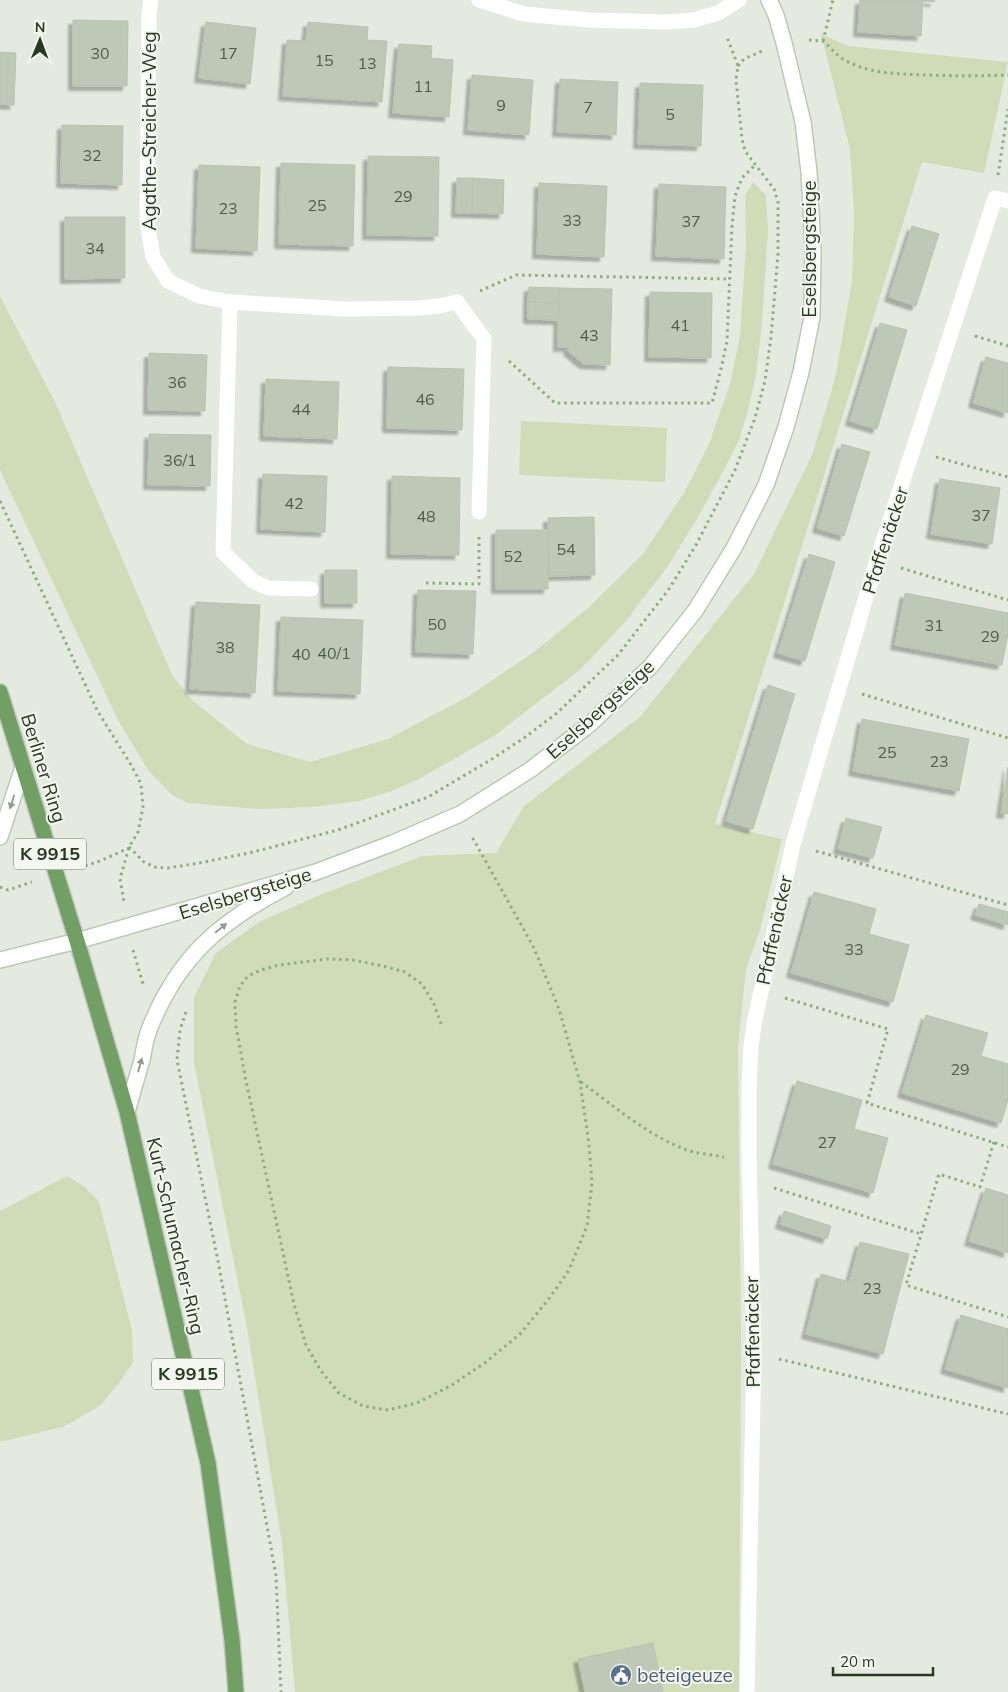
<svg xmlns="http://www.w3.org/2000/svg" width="1008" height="1692" viewBox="0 0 1008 1692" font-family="Mulish,sans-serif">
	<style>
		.green { fill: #d0dbb8 }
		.building { fill: #bec8b7; stroke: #b8c3b2; filter: url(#shadow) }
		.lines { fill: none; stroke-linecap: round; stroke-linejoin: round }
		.secondary-casing { stroke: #bacab2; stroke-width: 18 }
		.primary-casing { stroke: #c2c8c1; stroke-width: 18 }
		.path { stroke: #8dad80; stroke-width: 3; stroke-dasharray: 2.5 4; stroke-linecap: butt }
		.lane { stroke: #fff; stroke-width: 15 }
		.street { stroke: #fff; stroke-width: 15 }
		.secondary { stroke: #fff; stroke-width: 15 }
		.primary { stroke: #719f64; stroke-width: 15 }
		.oneway { fill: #929c90 }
		.labels { text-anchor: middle; stroke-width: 4; stroke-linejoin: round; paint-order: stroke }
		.number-label { font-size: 16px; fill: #4c5e46 }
		.shield { fill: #f3f7ef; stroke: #64735e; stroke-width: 1 }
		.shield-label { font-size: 18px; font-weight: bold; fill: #263a20 }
		.street-label { font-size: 19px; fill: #263a20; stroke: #f3f7ef }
		.service-label { font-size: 19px; fill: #4e5e75; stroke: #f3f7ef; text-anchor: start }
	</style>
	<defs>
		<filter id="shadow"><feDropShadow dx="-4.5" dy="4.5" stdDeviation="1" flood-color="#0004"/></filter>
	</defs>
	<rect width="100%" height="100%" fill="#e4eadf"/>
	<path class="green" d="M821 34 848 46 1008 62 984 173 922 162 715 824 782 839 760 930 746 969 738 1046 741 1342 739 1692H295L282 1543 247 1328 194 1063V997L216 953 259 922 320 895 422 856 496 853 524 806 641 716 754 574 812 455 835 379 852 281 854 212 850 149Z
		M753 182 766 195 768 230 762 323 756 375 747 414 739 440 726 466 701 512 668 566 625 622 581 669 494 736 419 779 392 791 359 801 313 807 260 809 188 803 172 795 148 770 118 720 0 470V296L56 404 172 675 193 701 247 744 310 762 388 739 469 696 534 652 589 607 643 554 684 493 709 444 730 384 740 336 746 245 745 196Z
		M521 421 667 428 665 482 519 475Z
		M67 1176 85 1187 99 1202 132 1330 133 1362 121 1380 101 1405 63 1427 0 1442V1211Z"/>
	<path class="building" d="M860 0H935L934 2 923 1 921 36 858 32Z
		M73 20 128 21 127 86H73Z
		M206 22 256 28 250 84 199 78Z
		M308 22 368 27 367 40 387 41 382 102 283 96 287 40 306 41Z
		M399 44 432 46 431 58 453 60 449 117 393 113Z
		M0 52 16 53 14 105 0 104Z
		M472 75 533 80 529 135 468 130Z
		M560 79 618 82 616 135 557 132Z
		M640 83 703 85 701 146 638 144Z
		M62 125 123 126 122 185 61 183Z
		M368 156 439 157 438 236 367 235Z
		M281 163 355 165 353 246 279 244Z
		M199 165 260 167 257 251 196 248Z
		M457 178H473L472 213H456Z
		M473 178 504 180 503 214 472 213Z
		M539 183 607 186 604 257 537 254Z
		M659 184 726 187 724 259 656 256Z
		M65 217H125V278L65 279Z
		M912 226 939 234 916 306 889 297Z
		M529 287 559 288V303L528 302Z
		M559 288 612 289 610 365 584 364 568 351 569 347H558Z
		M650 292 712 293 711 358 649 357Z
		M528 302 559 303 558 320 528 319Z
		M880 323 907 330 877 429 850 421Z
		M149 353 207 355 205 411 148 410Z
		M986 357 1008 363V413L973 403Z
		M388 367 464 369 462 430 387 428Z
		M266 379 339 382 337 439 264 436Z
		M149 434 211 435 210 486 148 485Z
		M842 444 870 452 844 536 817 528Z
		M263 474 327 476 325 532 261 529Z
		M392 476 460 478 459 555 391 554Z
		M940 479 1000 488 992 544 931 534Z
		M594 517 595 575 549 576 548 518Z
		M496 530H548V589H496Z
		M809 554 835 562 805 661 778 653Z
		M325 570H357V603H325Z
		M418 590 476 591 473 654 416 652Z
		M905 593 1008 613V634L1002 665 895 645Z
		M196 602 260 605 255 693 190 689Z
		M281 617 363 620 360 694 278 691Z
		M768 685 795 694 753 829 726 821Z
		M862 719 969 739 959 791 853 771Z
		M1008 767V814L1001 813Z
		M846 818 882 827 873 858 838 849Z
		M814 892 876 909 869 934 909 945 893 1002 791 973Z
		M979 904 1008 912V925L975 915Z
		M926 1015 988 1033 981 1056 1008 1064V1100L1001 1123 902 1093Z
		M797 1081 862 1100 854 1129 888 1138 873 1193 773 1164Z
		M986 1188 1008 1195V1253L969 1241Z
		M784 1211 831 1226 827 1239 780 1224Z
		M860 1242 909 1254 883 1354 806 1334 821 1274 849 1282Z
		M961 1315 1008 1329V1388L945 1369Z
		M653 1643 663 1692H585L578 1659Z"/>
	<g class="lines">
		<g class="secondary-casing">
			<path id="secondary" d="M0 837 23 767
				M0 960 77 941 316 872 393 843 460 814 530 770 590 724 651 666 695 611 734 548 766 485 786 427 801 372 812 317 813 249 809 172 803 122 784 43 776 15 769 0
				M127 1112C132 1094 137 1077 142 1060 144 1050 145 1040 149 1030 177 958 219 922 286 887"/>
		</g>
		<g class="primary-casing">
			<path id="primary" d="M0 692 77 941 127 1112 208 1463 232 1640 236 1692"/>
		</g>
		<path class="path" d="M809 40 823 41C831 48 837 56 846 61 871 74 899 74 926 75 954 76 981 76 1008 75
			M823 41 833 0
			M738 66 744 59 762 51
			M998 175 1008 109
			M480 291 516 275 729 279
			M975 336 1008 346
			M509 361 555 403H712L721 369 727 341 732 226 735 196 742 178 755 165
			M936 457 1008 477
			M0 501 98 712 130 763 141 784 143 807 138 832 129 847 120 879 124 902
			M901 568 1008 600
			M426 583 479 584V536
			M862 694 1008 738
			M129 847 144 862 155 867 168 868 199 863 249 853 338 830 428 797 492 759 524 738 557 713 618 655 669 589 696 545 735 470 755 418 765 381 771 337 778 254V202L774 189 745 151 742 139 736 80 738 66 727 37
			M816 851 1008 905
			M79 868 100 861 129 848
			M0 887 8 890 32 882
			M133 950 143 984
			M785 998 888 1029 867 1103 1008 1147
			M186 1012 180 1030 177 1060 218 1261 276 1575 281 1692
			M441 1024 434 1004 422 984 405 972 383 966 353 960 327 959 279 965 261 970 248 976 240 986 235 1002 236 1026 246 1081 294 1304 306 1345 321 1371 339 1393 363 1406 388 1410 417 1403 452 1385 486 1362 520 1334 548 1300 569 1270 587 1226 592 1182 589 1144 580 1082 559 1009 534 948 471 835
			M581 1082C614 1106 653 1140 693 1152 703 1154 714 1155 724 1157
			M994 1142 980 1187 939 1174 906 1285 1008 1317
			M774 1188 921 1234
			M779 1359 1008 1414"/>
		<path class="lane" d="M230 302 223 552 253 581 268 588 311 589
			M457 302 484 339 479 512"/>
		<path class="street" d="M151 0 149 13 147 222 153 257 168 281 199 296 230 302 345 309 419 308 440 306 457 302
			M479 0 524 14 588 20 666 22 694 20 718 13 739 0
			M747 1692 754 1353 749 1161V1085L751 1045 755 1019 793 844 877 560 995 198 1008 201"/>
		<use href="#secondary" class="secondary"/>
		<use href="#primary" class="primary"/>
	</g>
	<defs><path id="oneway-solid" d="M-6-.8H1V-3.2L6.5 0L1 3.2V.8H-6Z" transform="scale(1.25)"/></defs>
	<g class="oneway">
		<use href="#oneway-solid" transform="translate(12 802) rotate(107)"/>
		<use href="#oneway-solid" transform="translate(221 928) rotate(-39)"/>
		<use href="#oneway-solid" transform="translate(140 1065) rotate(-75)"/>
	</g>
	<defs>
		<g id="civic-disc" transform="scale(1.125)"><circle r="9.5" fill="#5c6f8a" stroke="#f3f7ef"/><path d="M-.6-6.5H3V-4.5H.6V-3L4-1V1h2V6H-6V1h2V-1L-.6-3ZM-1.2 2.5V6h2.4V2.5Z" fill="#fff"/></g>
	</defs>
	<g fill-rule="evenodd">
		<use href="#civic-disc" x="621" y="1675"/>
	</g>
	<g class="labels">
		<g class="number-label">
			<text x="100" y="59">30</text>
			<text x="228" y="59">17</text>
			<text x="324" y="66">15</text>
			<text x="367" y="69">13</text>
			<text x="423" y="92">11</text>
			<text x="501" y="111">9</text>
			<text x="588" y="113">7</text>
			<text x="670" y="120">5</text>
			<text x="92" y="161">32</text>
			<text x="403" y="202">29</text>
			<text x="317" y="211">25</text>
			<text x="228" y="214">23</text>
			<text x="572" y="226">33</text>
			<text x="691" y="227">37</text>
			<text x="95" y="254">34</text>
			<text x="680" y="331">41</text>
			<text x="589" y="341">43</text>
			<text x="177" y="388">36</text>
			<text x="425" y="405">46</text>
			<text x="301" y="415">44</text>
			<text x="180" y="466">36/1</text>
			<text x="294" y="509">42</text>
			<text x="981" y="521">37</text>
			<text x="426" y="522">48</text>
			<text x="566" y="555">54</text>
			<text x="513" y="562">52</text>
			<text x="437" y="630">50</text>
			<text x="934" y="631">31</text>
			<text x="990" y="642">29</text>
			<text x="225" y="653">38</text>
			<text x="334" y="659">40/1</text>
			<text x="301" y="660">40</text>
			<text x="887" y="758">25</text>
			<text x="939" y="767">23</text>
			<text x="854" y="955">33</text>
			<text x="960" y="1075">29</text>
			<text x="827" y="1148">27</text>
			<text x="872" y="1294">23</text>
		</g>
		<g class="shield">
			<rect x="14" y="838.5" width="72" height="31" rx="4"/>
			<rect x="152" y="1358.5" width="72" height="31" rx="4"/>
		</g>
		<g class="shield-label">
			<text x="50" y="860">K 9915</text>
			<text x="188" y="1380">K 9915</text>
		</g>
		<g class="street-label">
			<text transform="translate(149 131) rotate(-90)" y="7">Agathe-Streicher-Weg</text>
			<text transform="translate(809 249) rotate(-90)" y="7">Eselsbergsteige</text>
			<text transform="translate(885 540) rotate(-72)" y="7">Pfaffenäcker</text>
			<text transform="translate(600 709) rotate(-42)" y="7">Eselsbergsteige</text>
			<text transform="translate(44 768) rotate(73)" y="7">Berliner Ring</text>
			<text transform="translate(245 893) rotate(-17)" y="7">Eselsbergsteige</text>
			<text transform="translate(774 930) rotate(-78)" y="7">Pfaffenäcker</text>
			<text transform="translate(176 1236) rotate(77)" y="7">Kurt-Schumacher-Ring</text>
			<text transform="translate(752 1332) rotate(-91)" y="7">Pfaffenäcker</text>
		</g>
		<g class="service-label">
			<text x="637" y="1682">beteigeuze</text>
		</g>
	</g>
	<g transform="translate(40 40) rotate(1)" stroke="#f3f7ef" stroke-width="4" paint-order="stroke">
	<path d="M0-4L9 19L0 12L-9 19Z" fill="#263a20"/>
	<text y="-8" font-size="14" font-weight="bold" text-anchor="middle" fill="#263a20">N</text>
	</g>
	<path d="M833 1667v8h100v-8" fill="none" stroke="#263a20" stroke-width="2.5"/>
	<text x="840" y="1667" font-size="15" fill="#263a20" stroke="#f3f7ef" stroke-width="4" paint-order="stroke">20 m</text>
</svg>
